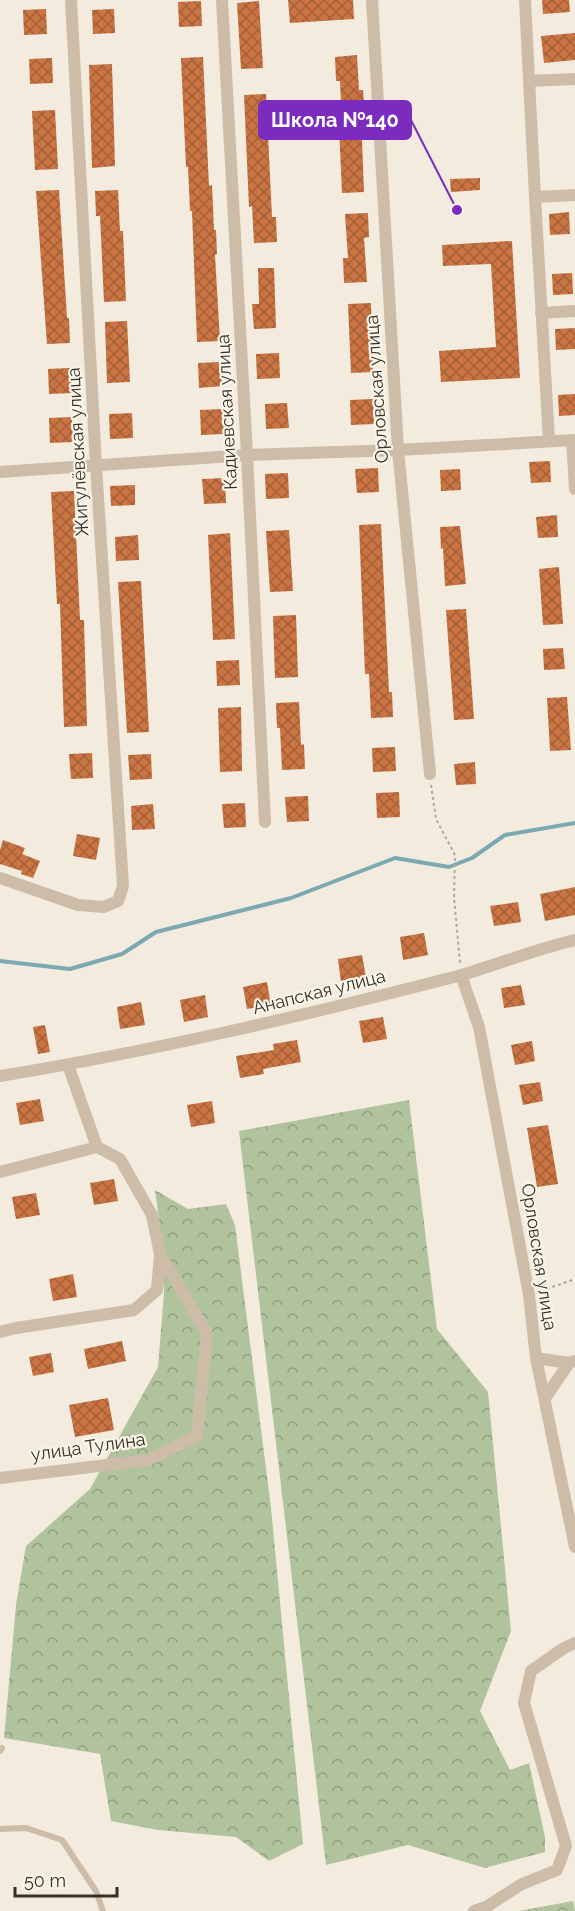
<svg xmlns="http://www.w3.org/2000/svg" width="575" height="1911" viewBox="0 0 575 1911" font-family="Raleway,sans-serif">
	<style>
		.forest { fill: url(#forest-crowns) }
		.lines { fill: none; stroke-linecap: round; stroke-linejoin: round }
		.stream { stroke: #7aa9b1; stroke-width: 4 }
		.building { fill: url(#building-cross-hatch) }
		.path { stroke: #b8a792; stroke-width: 2; stroke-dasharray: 3 3; stroke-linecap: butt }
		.service { stroke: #ccbca8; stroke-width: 6 }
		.minor { stroke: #ccbca8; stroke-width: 12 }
		.labels { text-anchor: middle; stroke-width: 4.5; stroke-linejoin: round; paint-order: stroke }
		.street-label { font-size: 18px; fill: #382f28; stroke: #faf5e9 }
		.leader { fill: none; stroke: #7b2cbf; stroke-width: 2 }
		.callout-dot { fill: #7b2cbf; stroke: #faf5e9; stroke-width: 2 }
		.callout { fill: #7b2cbf; stroke: #7b2cbf; stroke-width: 2 }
		.callout-label { font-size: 20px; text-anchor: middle; font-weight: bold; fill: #fff }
	</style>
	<defs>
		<pattern id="forest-crowns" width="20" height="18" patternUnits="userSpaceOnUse" patternTransform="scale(1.5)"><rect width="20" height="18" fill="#b1c39c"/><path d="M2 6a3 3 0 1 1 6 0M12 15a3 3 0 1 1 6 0" fill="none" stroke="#919f7f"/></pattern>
		<pattern id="building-cross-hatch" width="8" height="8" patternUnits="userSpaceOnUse" patternTransform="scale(1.5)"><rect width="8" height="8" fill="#ca7443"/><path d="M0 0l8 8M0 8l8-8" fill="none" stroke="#a56038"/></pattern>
	</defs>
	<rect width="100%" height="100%" fill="#f3ebdd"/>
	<path class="forest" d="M409 1100 437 1329 488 1392 511 1631 480 1711 510 1770 529 1763 545 1837V1852L485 1868 408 1845 326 1865 239 1131Z
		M155 1190 188 1209 226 1204 235 1225 271 1508 303 1844 269 1861 236 1837 158 1830 111 1821 100 1754 4 1738 16 1605 26 1546 90 1489 158 1367 164 1293 162 1242Z
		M573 1901 575 1911H519Z"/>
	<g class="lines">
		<path class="stream" d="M0 961 70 969 122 954 156 932 291 898 395 858 449 867 472 858 505 835 575 823"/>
	</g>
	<path class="building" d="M288 0H353L354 19 290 23Z
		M542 0H569L570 12 543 14Z
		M201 1 202 26 179 27 178 2Z
		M259 1 263 68 241 69 237 3Z
		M46 9 47 34 24 35 23 10Z
		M114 9 115 33 93 34 92 10Z
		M575 33V60L544 63 541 36Z
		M357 55 359 90H363L365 114 361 115 364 192 342 193 339 127H342L340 81H336L335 57Z
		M203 57 209 186 212 185 214 230H216L217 254 215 255 220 341 197 342 192 211H190L188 167H186L181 58Z
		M52 58 53 83 30 84 29 59Z
		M112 64 115 166 92 168 89 65Z
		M266 94 272 217H276L277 242 254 243 252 206 249 207 244 95Z
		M55 110 58 169 35 170 32 111Z
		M480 178V190L451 192 450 179Z
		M59 190 67 318H69L70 343 47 344 36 191Z
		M118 190 120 231H123L126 301 104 302 100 216H96L95 191Z
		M569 212 570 234 550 235 549 214Z
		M368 213 369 237 364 238 367 282 344 283 343 258H348L345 214Z
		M512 241 520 378 441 382 439 351 496 347 491 264 443 266 442 245Z
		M258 268H274L276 328 254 329 252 304H259Z
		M572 273 573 294 553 295 552 274Z
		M371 303 373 372 351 373 348 304Z
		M127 321 130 382 107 383 105 322Z
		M575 328V349L556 350 555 329Z
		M279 353 280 378 257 379 256 354Z
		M220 362 222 386 199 388 198 363Z
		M70 368 72 393 49 394 48 369Z
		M575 394V415L559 416 558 395Z
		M373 399 374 424 351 425 350 400Z
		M287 403 289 428 266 429 265 404Z
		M223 409 224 434 201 435 200 410Z
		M132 413 133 438 110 439 109 414Z
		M72 417 73 442 50 443 49 418Z
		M550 461 551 482 531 483 529 462Z
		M378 468 379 492 357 493 355 469Z
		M460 469 461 490 441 491 440 470Z
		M288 473 289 498 266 499 265 474Z
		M225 478 226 503 204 504 202 479Z
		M135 485V505L111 506 110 486Z
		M74 491 80 620H84L87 726 64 727 60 604H57L51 492Z
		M557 515 558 537 538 538 536 517Z
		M381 524 389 692H392L393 717 371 718 369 674H365L359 525Z
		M460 526 466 584 445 586 443 548 441 549 440 527Z
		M289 530 293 591 270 592 266 531Z
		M230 533 235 639 213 640 208 535Z
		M138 535 139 560 116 561 115 537Z
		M559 567 563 624 543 625 539 569Z
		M141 581 149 732 127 733 118 582Z
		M466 609 474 719 454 720 446 610Z
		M296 615 298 677 275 678 273 616Z
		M563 648 565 669 544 670 543 649Z
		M239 660 240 685 217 686 216 661Z
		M567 697 571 750 550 751 547 698Z
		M299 702 301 745 304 744 305 769 282 770 280 728H277L276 703Z
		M241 707 242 771 220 772 218 708Z
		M395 747 396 771 373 772 372 748Z
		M92 753 93 778 71 779 69 754Z
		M151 754 152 779 130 780 128 755Z
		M475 762 476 784 456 785 454 764Z
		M399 792 400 817 377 818 376 793Z
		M308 796 309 821 287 822 285 797Z
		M245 803 246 827 224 828 222 804Z
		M153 804 155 829 132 830 131 806Z
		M77 834 100 838 96 860 73 856Z
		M3 840 25 848 22 854 40 861 33 878 21 874 22 871 0 864V850Z
		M575 887V915L545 921 540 894Z
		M518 902 521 922 494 926 490 906Z
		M424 933 428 955 403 960 400 937Z
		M362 955 366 977 341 982 338 959Z
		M267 982 271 1005 247 1009 243 987Z
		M521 985 525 1005 504 1008 501 988Z
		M205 995 208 1017 184 1022 180 1000Z
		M141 1002 145 1025 120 1029 117 1007Z
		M383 1017 387 1039 363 1043 359 1021Z
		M45 1025 50 1052 38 1054 33 1027Z
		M297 1040 301 1062 263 1069 264 1074 240 1078 236 1056 274 1050 273 1044Z
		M532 1041 535 1061 515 1065 511 1045Z
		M540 1082 543 1101 523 1105 519 1085Z
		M40 1099 44 1121 20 1125 16 1103Z
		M212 1101 215 1123 191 1127 187 1105Z
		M548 1125 558 1184 537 1187 527 1128Z
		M114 1179 118 1201 94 1205 90 1183Z
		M36 1193 40 1215 16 1219 12 1197Z
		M73 1274 77 1297 53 1301 49 1279Z
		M122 1341 126 1361 88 1369 84 1349Z
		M51 1353 54 1372 33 1376 29 1357Z
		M108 1398 114 1430 75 1437 69 1405Z"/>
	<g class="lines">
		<path class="path" d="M431 785 436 819 455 855 454 897 460 963
			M541 1291 575 1279"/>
		<path class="service" d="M0 1751 2 1748
			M0 1829 26 1828 62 1840 96 1891 103 1911"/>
		<path class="minor" d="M222 0 247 455 265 822
			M372 0 398 450 430 774
			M525 0 535 197 549 441
			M529 81 575 79
			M535 197 575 195
			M541 313 575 311
			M572 440 575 489
			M0 472 247 455 398 450 575 440
			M0 878 78 905 104 907 118 901 123 886 96 466 71 0
			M461 975 479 1027 529 1295 536 1358 575 1547
			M0 1076C154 1051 306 1015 458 976 497 965 535 949 575 940
			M0 1172 97 1147
			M0 1332 16 1328 134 1310 157 1290 160 1254 152 1215 120 1159 97 1147 68 1065
			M536 1358 569 1363
			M545 1398 569 1363 575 1361
			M0 1478 148 1460 197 1436 207 1334 160 1254
			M474 1911 486 1907 522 1884 557 1870 566 1846 524 1703 531 1671 564 1648 575 1643"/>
	</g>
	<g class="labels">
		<g class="street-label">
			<text transform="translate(377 389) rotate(-94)" y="6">Орловская улица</text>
			<text transform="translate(227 412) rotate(-93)" y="6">Кадиевская улица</text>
			<text transform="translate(78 452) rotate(-93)" y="6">Жигулёвская улица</text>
			<text transform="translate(319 992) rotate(-14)" y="6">Анапская улица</text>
			<text transform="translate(539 1257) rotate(81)" y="6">Орловская улица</text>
			<text transform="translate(88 1447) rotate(-8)" y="6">улица Тулина</text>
		</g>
	</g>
	<path class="leader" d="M457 210L411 120"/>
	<circle class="callout-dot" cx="457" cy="210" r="6"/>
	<rect class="callout" x="259" y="101" width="152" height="38" rx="6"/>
	<g class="callout-label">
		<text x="335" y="127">Школа №140</text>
	</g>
	<path d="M15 1887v9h102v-9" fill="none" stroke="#382f28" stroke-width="3"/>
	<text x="24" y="1887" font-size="18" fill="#382f28" stroke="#faf5e9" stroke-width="4.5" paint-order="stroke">50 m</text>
</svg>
